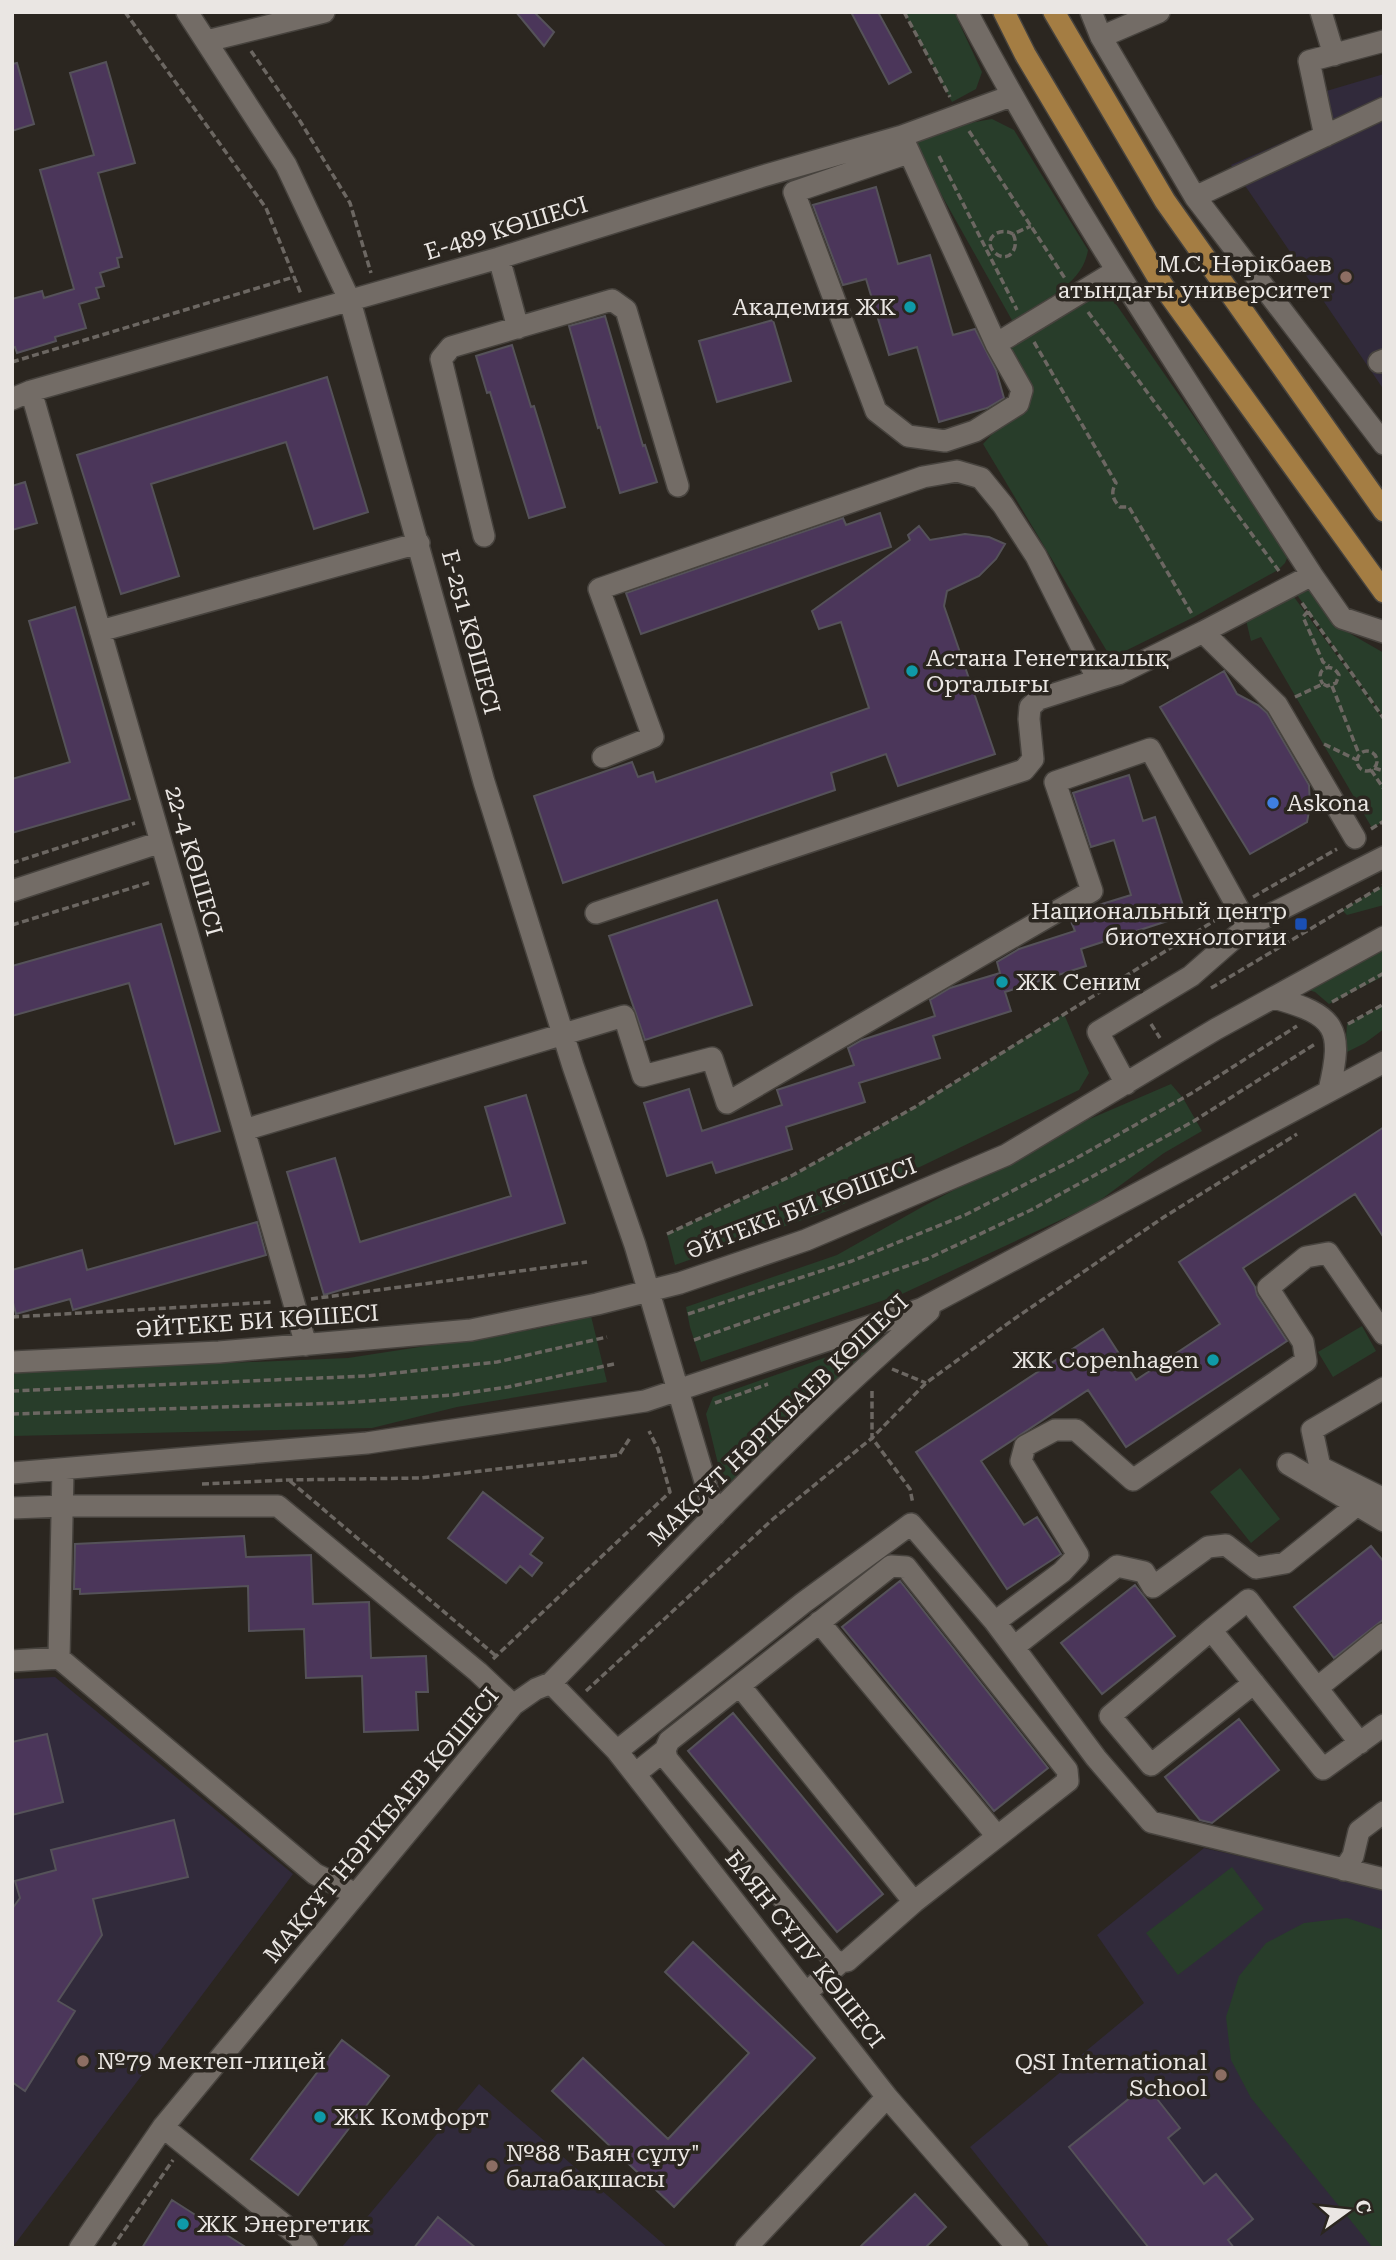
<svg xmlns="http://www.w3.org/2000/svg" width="1396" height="2260" viewBox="0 0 1396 2260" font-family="'Roboto Serif',serif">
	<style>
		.education { fill: #312a3b }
		.green { fill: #283d2a }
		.building { fill: #4b365a; stroke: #555259; stroke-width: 2 }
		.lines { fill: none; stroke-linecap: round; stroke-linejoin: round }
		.minor-casing { stroke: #47433e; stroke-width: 24 }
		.major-casing { stroke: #47433e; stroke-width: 24 }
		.path { stroke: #6c6762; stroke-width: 3.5; stroke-dasharray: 7 3.5; stroke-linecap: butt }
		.minor { stroke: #736c66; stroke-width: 21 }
		.major { stroke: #a47d43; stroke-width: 21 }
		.education-dot { fill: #8d6e63; stroke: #2b2620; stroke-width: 2.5 }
		.culture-dot { fill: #0f9aa8; stroke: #2b2620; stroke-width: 2.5 }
		.shop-dot { fill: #3f7fe0; stroke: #2b2620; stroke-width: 2.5 }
		.transit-dot { fill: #1a4fb4; stroke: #2b2620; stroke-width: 2.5 }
		.labels { text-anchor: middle; stroke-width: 7; stroke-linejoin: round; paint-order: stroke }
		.street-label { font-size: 23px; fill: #eae6e3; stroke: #2b2620 }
		.poi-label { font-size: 23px; fill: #eae6e3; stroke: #2b2620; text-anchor: start }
	</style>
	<rect width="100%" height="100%" fill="#2b2620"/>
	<path class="education" d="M1384 74V390L1231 165 1333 120 1323 92Z
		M55 1677 293 1874 12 2248V1679Z
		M1204 1848 1384 1889V2248H1050L970 2147 1144 2003 1097 1935Z
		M479 2084 668 2248H341Z"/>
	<path class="green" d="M904 12H954L982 72 976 89 952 102Z
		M992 119 1014 130 1088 250C1082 288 1039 300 1013 322L914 146C927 129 971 123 992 119Z
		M1099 290 1109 294 1289 554 1285 563 1278 570 1194 617 1111 658 983 444 995 431 1023 409 1007 345Z
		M1312 589 1342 629 1384 653V718L1297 595Z
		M1294 597 1384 720V821L1372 828 1261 637 1251 641 1246 620Z
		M1384 885V905L1347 915 1342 910Z
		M1384 947V976L1329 1004 1315 992 1305 989Z
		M1384 1005V1029L1365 1043 1345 1053 1347 1024Z
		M1064 1014 1089 1073 1079 1090 833 1209 675 1265 667 1234 793 1175 915 1107Z
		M1171 1084 1183 1098 1202 1131 1164 1153 1095 1204 902 1294 701 1362 690 1327 686 1307 837 1255 922 1207 1078 1124Z
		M591 1316 607 1382 457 1407 372 1428 12 1436V1372L348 1358 536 1329Z
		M1362 1326 1376 1351 1333 1377 1318 1352Z
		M887 1336 725 1493 706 1414 713 1397Z
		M1240 1468 1280 1519 1251 1543 1210 1492Z
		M1232 1867 1264 1909 1178 1975 1146 1933Z
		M1347 1918 1384 1930V2248H1373L1251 2098 1231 2060 1226 2017 1239 1976 1266 1943 1304 1923Z"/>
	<path class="building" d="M516 12H534L554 32 544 46Z
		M851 12H878L911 72 889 84Z
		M106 62 135 163 98 173 122 257 117 258 119 267 100 273 104 286 96 288 99 298 79 304 86 328 55 337 56 341 17 353 15 347 12 348V299L42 291 44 298 74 289 40 170 94 155 70 73Z
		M17 63 34 124 12 131V64Z
		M876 187 898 264 930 255 953 335 975 329 996 370 1004 398 987 408 939 422 917 347 889 355 866 279 843 285 813 205Z
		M605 316 643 446 645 445 657 482 620 493 600 427 598 428 569 326Z
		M773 320 791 381 717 402 699 341Z
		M512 345 531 407 534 406 565 507 529 518 490 392 487 393 476 356Z
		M327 377 368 512 314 529 286 442 151 484 179 576 121 594 77 455Z
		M25 482 37 523 12 530V486Z
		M880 513 891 547 641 634 626 593 843 518 846 525Z
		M919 526 930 540 965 534 989 537 1005 544 996 559 979 576 947 591 944 606 995 754 898 786 886 754 831 773 835 790 563 883 534 796 632 762 638 777 653 772 656 782 869 708 841 622 819 629 812 611 910 540 908 535Z
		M75 607 130 799 12 833V779L70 762 29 621Z
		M1224 671 1237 694 1258 705 1267 713 1309 785 1310 806 1307 822 1250 854 1160 707Z
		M1129 775 1143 821 1155 817 1186 915 1081 949 1086 966 1005 992 1011 1011 933 1036 940 1058 859 1083 865 1102 786 1127 792 1149 716 1173 712 1162 667 1176 644 1103 689 1089 702 1131 782 1105 777 1090 854 1065 848 1048 862 1040 935 1016 930 1000 950 988 1000 973 997 962 1019 949 1075 931 1070 919 1089 908 1131 895 1114 840 1091 847 1073 793Z
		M717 900 752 1005 645 1040 609 936Z
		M161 924 220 1131 175 1144 129 983 12 1016V966Z
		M526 1095 565 1223 324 1295 287 1172 335 1158 360 1242 511 1196 485 1107Z
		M1384 1127V1238L1355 1194 1243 1268 1255 1287 1257 1295 1287 1341 1126 1447 1088 1390 981 1461 1024 1525 1037 1517 1061 1554 1007 1589 916 1452 1103 1329 1136 1380 1220 1324 1179 1262Z
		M257 1222 266 1255 73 1310 70 1299 16 1314 12 1299V1270L82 1250 87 1270Z
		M483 1492 543 1538 530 1554 542 1563 532 1576 520 1566 506 1583 448 1538Z
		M244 1536 246 1557 311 1555 313 1604 369 1602 371 1658 426 1656 428 1692H416L418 1730 364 1732 362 1676 306 1678 304 1629 249 1631 248 1586 80 1594V1589H74L75 1544Z
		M1371 1546 1384 1562V1619L1334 1658 1294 1607Z
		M900 1581 1048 1768 994 1811 842 1627Z
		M1135 1585 1175 1636 1102 1694 1061 1643Z
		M733 1713 883 1894 837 1932 688 1751Z
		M1239 1719 1279 1770 1212 1823 1200 1820 1165 1777Z
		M47 1734 63 1802 12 1815V1742Z
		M174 1820 188 1877 93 1899 102 1935 58 2001 75 2011 25 2091 12 2082V1909L20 1898 15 1881 56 1870 51 1850Z
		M693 1942 815 2058 674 2207 552 2091 583 2058 668 2139 749 2053 665 1972Z
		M342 2040 389 2076 298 2195 251 2159Z
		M1146 2085 1180 2128 1168 2138 1204 2184 1216 2174 1253 2219 1228 2240 1234 2248H1149L1069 2147Z
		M915 2194 946 2227 925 2248H859Z
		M172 2200 247 2248H142Z
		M438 2217 476 2248H414Z"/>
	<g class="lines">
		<g class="minor-casing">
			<path id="minor" d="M187 12 286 165 350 301 484 782 573 1066 635 1245 715 1515
				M967 12C1070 207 1193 390 1312 575L1342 618 1384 632
				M1091 12 1101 37 1195 197 1384 444
				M1321 12 1334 55
				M1101 37 1159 12
				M207 41 324 12
				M1325 136 1309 61 1384 41
				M904 141 996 344 1116 271
				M908 153 794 192 876 411 908 436 945 441 975 431 1018 404 1022 390 996 344
				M1195 197 1384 108
				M499 258 518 328
				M1379 362 1384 360
				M31 391 306 1345
				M12 399 31 391 499 258 763 176 902 136 1011 96
				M484 536 441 359 451 347 612 300 626 310 678 486
				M100 631 419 543
				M1203 632 1277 705 1355 838
				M603 757 653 737 599 589 923 477 957 471 981 478 1003 505 1036 556 1098 680 1118 674 1203 632 1312 575
				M12 891 161 842
				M596 913 1024 770 1033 759 1029 719 1030 707 1039 699 1098 680
				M1248 926 1384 857
				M1274 998C1336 1015 1344 1028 1329 1090
				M244 1130 624 1016 643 1076 712 1058 727 1103 1092 891 1055 782 1150 749 1248 926 1191 976 1098 1032 1126 1084
				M12 1362 219 1352 471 1330 597 1304 680 1283 806 1240 1006 1155 1216 1029 1384 937
				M1384 1388 1312 1430 1320 1467 1384 1499
				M1288 1464 1384 1521
				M12 1473 367 1443 645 1401 921 1309 1384 1062
				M12 1508 64 1506H278L478 1672 513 1705
				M819 1622 997 1836
				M995 1622 1062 1572 1078 1555 1021 1461 1025 1446 1055 1430H1076L1133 1480 1306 1361 1303 1342 1268 1288 1306 1257 1328 1253 1384 1334
				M1211 1630 1248 1600 1360 1743
				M1014 1647 1117 1566 1144 1572 1153 1587 1208 1547 1226 1545 1256 1568 1285 1563 1357 1505
				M59 1658 63 1470
				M12 1661 59 1658 315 1874 356 1894
				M551 1683 617 1751 887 2097 1018 2248
				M1254 1683 1151 1765 1110 1716 1211 1630 1323 1769 1384 1725
				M740 1686 914 1902
				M1317 1688 1384 1634
				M617 1751 803 1603 911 1524 995 1622 1096 1758 1151 1822 1384 1879
				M635 1774 665 1750 669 1741 891 1566 906 1567 1067 1770 1068 1781 914 1902 847 1961 841 1962 834 1960 667 1759 665 1750
				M1344 1870 1353 1856 1359 1831 1384 1812
				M806 1993 841 1962
				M163 2127 298 2236 307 2248
				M80 2248 163 2127 513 1705 536 1689 551 1683C674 1557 795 1427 929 1311
				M746 2248 887 2097"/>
		</g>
		<g class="major-casing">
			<path id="major" d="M1004 12 1025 54 1163 286 1384 592
				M1054 12 1165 201 1384 511"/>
		</g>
		<path class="path" d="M125 12 266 208 301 294
			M904 12 950 97
			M251 51 300 121 350 203 371 273
			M969 131 1066 280
			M939 156 1017 310
			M1013 234C1021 249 1007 265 994 252 982 239 999 226 1013 234L1031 226
			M1088 312 1279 571
			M1034 342 1116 483C1110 493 1113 500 1120 507H1129L1192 614
			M12 362 294 277
			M1302 603 1384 719
			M1308 611 1303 617 1323 662 1329 666
			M1332 686 1359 754
			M1295 697 1323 684 1327 686 1336 683 1339 675C1331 660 1313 670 1323 684
			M1324 744 1357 760
			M1357 761a10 10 0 1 1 20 0a10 10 0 1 1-20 0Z
			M1374 768 1384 771
			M1371 770 1384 789
			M1371 829 1384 821
			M12 863 135 823
			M1253 897 1337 849
			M12 925 151 882
			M1124 977 1132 990
			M1211 988 1384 885
			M1332 1002 1384 973
			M1151 1024 1160 1038
			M1348 1024 1384 1004
			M667 1234 793 1175 915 1107 1222 916
			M311 1299 587 1262
			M688 1314 852 1261 965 1215 1073 1160 1192 1093 1297 1026
			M12 1317 272 1302
			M694 1340 927 1259 1031 1210 1194 1121 1315 1044
			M892 1369 926 1383
			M12 1391 367 1376 497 1362 607 1337
			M872 1391V1438L910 1489 913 1504
			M715 1403 768 1384
			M12 1414 340 1403 453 1395 508 1387 614 1364
			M290 1481 496 1656
			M202 1484 288 1480 420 1478 619 1455 630 1438
			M493 1659 670 1492 658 1449 649 1431
			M586 1691 773 1519 872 1438 926 1383 1014 1319 1164 1217 1297 1134
			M112 2248 173 2160"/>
		<use href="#minor" class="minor"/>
		<use href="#major" class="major"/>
	</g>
	<g class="education-dot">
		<circle cx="1346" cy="277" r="7"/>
		<circle cx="83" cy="2061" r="7"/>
		<circle cx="1221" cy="2075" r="7"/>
		<circle cx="492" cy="2166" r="7"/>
	</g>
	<g class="culture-dot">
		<circle cx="910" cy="307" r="7"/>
		<circle cx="912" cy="671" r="7"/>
		<circle cx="1002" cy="982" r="7"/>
		<circle cx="1213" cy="1360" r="7"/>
		<circle cx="320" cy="2117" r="7"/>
		<circle cx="183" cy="2224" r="7"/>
	</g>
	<circle class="shop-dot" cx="1273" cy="803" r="7"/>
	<rect class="transit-dot" x="1294" y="917" width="14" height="14" rx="3.5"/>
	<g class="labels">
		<g class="street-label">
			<text transform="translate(506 228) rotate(-17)" y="8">Е-489 КӨШЕСІ</text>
			<text transform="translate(471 632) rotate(75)" y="8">Е-251 КӨШЕСІ</text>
			<text transform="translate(194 861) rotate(74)" y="8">22-4 КӨШЕСІ</text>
			<text transform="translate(801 1208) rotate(-21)" y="8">ӘЙТЕКЕ БИ КӨШЕСІ</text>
			<text transform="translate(257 1321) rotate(-4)" y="8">ӘЙТЕКЕ БИ КӨШЕСІ</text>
			<text transform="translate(778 1420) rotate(-44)" y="8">МАҚСҰТ НӘРІКБАЕВ КӨШЕСІ</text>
			<text transform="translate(381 1825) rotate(-50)" y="8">МАҚСҰТ НӘРІКБАЕВ КӨШЕСІ</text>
			<text transform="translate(805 1949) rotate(52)" y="8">БАЯН СҰЛУ КӨШЕСІ</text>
		</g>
		<g class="poi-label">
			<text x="1332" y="272" text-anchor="end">М.С. Нәрікбаев<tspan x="1332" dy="26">атындағы университет</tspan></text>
			<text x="896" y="315" text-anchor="end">Академия ЖК</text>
			<text x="926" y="666">Астана Генетикалық<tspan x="926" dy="26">Орталығы</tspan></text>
			<text x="1287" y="811">Askona</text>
			<text x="1287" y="919" text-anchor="end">Национальный центр<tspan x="1287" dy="26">биотехнологии</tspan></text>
			<text x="1016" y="990">ЖК Сеним</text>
			<text x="1199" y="1368" text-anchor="end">ЖК Copenhagen</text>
			<text x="97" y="2069">№79 мектеп-лицей</text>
			<text x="1207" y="2070" text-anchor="end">QSI International<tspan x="1207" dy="26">School</tspan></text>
			<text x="334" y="2125">ЖК Комфорт</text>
			<text x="506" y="2161">№88 "Баян сұлу"<tspan x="506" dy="26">балабақшасы</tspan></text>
			<text x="197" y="2232">ЖК Энергетик</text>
		</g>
	</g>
	<rect width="1396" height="2260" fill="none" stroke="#eae6e3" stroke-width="28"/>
	<g transform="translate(1347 2211) rotate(75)" stroke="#2b2620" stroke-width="5" paint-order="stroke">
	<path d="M0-5L12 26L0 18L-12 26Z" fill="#eae6e3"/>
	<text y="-10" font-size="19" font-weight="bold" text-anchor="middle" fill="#eae6e3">С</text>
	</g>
</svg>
